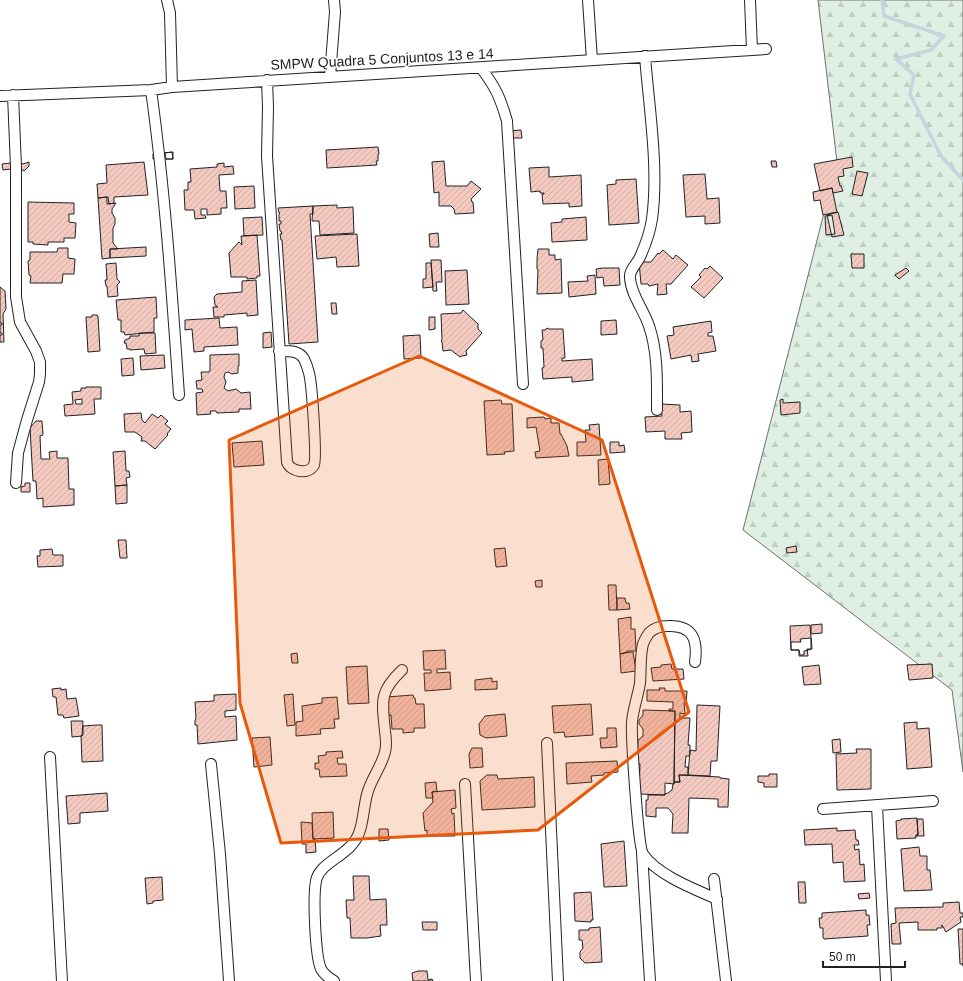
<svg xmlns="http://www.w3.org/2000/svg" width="963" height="981" viewBox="0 0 963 981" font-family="Arial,sans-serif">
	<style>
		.forest { fill: url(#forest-firs); stroke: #6f6f6f }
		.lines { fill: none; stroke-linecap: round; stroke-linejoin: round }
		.stream { stroke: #c7d3dd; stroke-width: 3.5 }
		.building { fill: url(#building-hatch); stroke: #222; fill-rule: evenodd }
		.minor-casing { stroke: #222; stroke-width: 12 }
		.minor { stroke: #fff; stroke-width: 10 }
		.marked { fill: #e8590c; fill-opacity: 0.2; stroke: #e8590c; stroke-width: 3; stroke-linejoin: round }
		.labels { text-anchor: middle; stroke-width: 3; stroke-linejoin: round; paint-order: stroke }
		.street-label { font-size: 14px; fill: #222; stroke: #fff }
	</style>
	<defs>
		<pattern id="forest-firs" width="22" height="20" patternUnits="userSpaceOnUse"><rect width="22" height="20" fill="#e0efe3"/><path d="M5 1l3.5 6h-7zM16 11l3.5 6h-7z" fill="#c0cdc2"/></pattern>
		<pattern id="building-hatch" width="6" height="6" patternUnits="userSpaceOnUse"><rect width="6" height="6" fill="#f3c9c0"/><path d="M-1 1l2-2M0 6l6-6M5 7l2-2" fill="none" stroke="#d0aca5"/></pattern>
	</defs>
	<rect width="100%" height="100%" fill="#fff"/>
	<path class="forest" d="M818 0H963V772L952 690 743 530 837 162Z"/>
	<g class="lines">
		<path class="stream" d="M882 0 884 16 944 36 931 50 896 59 914 75 910 94 941 156 963 180"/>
	</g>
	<path class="building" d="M521 130 522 138H509L508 131Z
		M378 147 379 154H378V161H376L377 165 327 168 326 150Z
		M172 152 173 159H166L165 153Z
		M173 152V159H153V154Z
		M852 157 853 167 843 169 844 176 838 177 840 186H841L843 191 833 193 832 188 820 191 814 164Z
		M444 161 446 186H467L471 181 481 189 471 199 472 202H473L474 213 455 214 454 209 451 206H439V192L434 193 432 162Z
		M771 161H776L777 167H772Z
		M20 162 23 164 29 162V166L24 171 21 169Z
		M144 162 148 195 114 197V203L109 204 108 197 98 198 97 184 107 183 106 165Z
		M11 163V169L3 170 2 164Z
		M224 163V167L233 166 234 174 219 175 220 191H226L227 208H221V214L207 215V209H201V215H205L206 218 195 219 194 210H185L184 190H188V182H191L190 169 217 167V164Z
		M549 167V177L581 175 582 206 569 207V203L543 204 542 194H544V193H540V191L531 192 529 168Z
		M857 171 868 173 862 196 852 194Z
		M705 174 707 199 719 198 720 223 705 224V216L686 217 683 175Z
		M636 179 639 223 609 225 607 185 616 184V180Z
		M254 186 255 208 235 209 234 187Z
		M832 188 837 212 823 215 820 200 814 201 813 192Z
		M107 197V204L116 203 112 209V213L115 218V224L113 228V243L118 249H110V258L102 259 98 198Z
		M28 202 74 203V214H69V222L76 223 75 238H64V242H48V245L33 244V242H28Z
		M337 205V208L353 207 354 233 320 235 319 221H312L313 206Z
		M313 206V214H310L318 342 289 344 282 240H281L280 234H282L281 231H280L279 224H281V221H279V214L280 213H279L278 208Z
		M838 212 844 235 832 237 827 215Z
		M832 215 835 234 826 235 825 216Z
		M262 217 263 235 244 236 243 218Z
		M586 217 587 240 552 242 551 223 562 222V219Z
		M438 233 439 247H430L429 234Z
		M357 234 359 266 337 267 336 257 317 259 315 236Z
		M257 235 260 276H257V278L247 279V277H231L229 253 239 242 242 245 241 236Z
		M146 247V256L110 258V249Z
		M58 248H68V258L75 259 74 274H63L62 283H30L31 276 29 275 28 261 30 260V252H57Z
		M538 249H549V255H555V260L561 259 562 293 537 294 538 270 537 269V259Z
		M663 250 673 259 676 255 688 265 671 284H666L667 294 657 295 658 284 649 286 648 284H641L639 262H651L658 253 659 254Z
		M851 254H864V268H852Z
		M431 260H441L442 282H436L437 291H433Z
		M116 263 117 279 120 282 117 285 118 296 108 297 107 286H106L105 280H107L106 264Z
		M426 263H431L433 287 423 288V279H426Z
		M710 266 723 278 704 298 691 287 701 277 699 275 705 268 707 269Z
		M603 268H619L620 285 604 286 603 277 597 278 596 269Z
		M906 268 909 271 899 279 895 275Z
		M467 270 469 304 446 305 445 271Z
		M595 275 596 294 569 297 568 282 588 281 587 276Z
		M256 280 258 315 247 316V313L224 315V317H214L213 307H218L215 305 214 297 217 294 242 292V281Z
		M0 287 5 291 6 309 3 314 4 342H0V335H2V333H0V325H2V323H0Z
		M156 297 157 318H154V332L125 335 124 332H121V320H118L116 300Z
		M331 303H336L337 314H332Z
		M463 310 478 324V329L482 333 466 351 467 355 462 356 460 357 451 350 443 351 442 342 441 341 442 340 441 314 461 313Z
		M92 315H97V316H98L100 351 88 352 86 317H92Z
		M429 317H435V329L429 330Z
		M219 318 220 328 237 327 238 345 204 347V351L194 352 192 329 185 330V320Z
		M616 320 617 334 601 335V321Z
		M711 321 712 332 708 333V336H713L716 351 698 354 699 361 692 362 691 355 671 359 667 336 674 335 673 327Z
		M547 328 549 329H563L565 358H562V361L592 359 593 380 572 382V377L543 379 542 368 544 367 543 348H541V341L543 340 542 330H545Z
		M271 332 272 347 263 348V333Z
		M139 333H155L156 353 145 354 144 349 130 350V349H127L126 343H124L125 340 130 338V336H139Z
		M420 335 421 358 404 359 403 336Z
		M239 354V366H238V373L232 374 228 372 225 373 224 377 226 382 224 388 228 391 236 389 241 393 250 392 251 409H239V412L217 413 216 411H210L211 414 197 415 196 393 203 392 202 389H197L196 381 202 380 201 372H209L210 370V355Z
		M164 355 165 368 141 370 140 356Z
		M133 358 134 375 122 376 121 359Z
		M86 387H101V399H94L95 414 65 416 64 405 73 404 72 392 81 391V388H86ZM82 399V404H76L75 400Z
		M783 399V403L800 402V413L781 415 780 400Z
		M501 400 502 404H512L514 451 504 452 505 454 487 455 484 401Z
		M661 404 680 405V412L691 411 692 432 681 433 682 439H665V431L646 432 645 417 662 416Z
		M141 413 142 420 145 423 152 414 158 418 161 415 168 421 165 424 171 429 167 434 168 435 155 449 145 441H141L142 437 135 432H125L124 414Z
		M544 417 545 419 551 418V423H559L560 434H561L567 446 569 456 536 458 535 452 540 451 536 427 527 428V418Z
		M36 421H42L43 435 40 436 41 459H50L49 452 57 451V458H68L69 489H74V505L43 507V498L37 499 36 481H33L30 428Z
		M599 424 601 455 577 456V442H586L585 430H590L589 425Z
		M262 441 264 465 234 467 232 443Z
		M610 442H619V446L624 445 625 452 610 453Z
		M125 451 126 471H129L130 477 126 478 127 485 115 486 113 452Z
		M608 459 610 484 599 485 598 460Z
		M25 483H30V492H21V487L25 486Z
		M127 485V503L116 504 115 486Z
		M118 540H126L127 558H120Z
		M796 546 797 552 787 553 786 548Z
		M505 548 507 566 496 567 494 549Z
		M52 549 53 555H63V566L38 567 37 556H40V550Z
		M542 580V587H536L535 581Z
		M608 585H616L617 610H609Z
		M617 598H625L626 603H629L630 609 617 610Z
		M631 617V629H635L636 651H627V652L620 654 618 619Z
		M822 624V633L811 634V625Z
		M810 625 812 649 804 651V655H800L799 650H791L790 626Z
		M811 638V649H807L808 656H799V650H791V642H801L800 639Z
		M445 650 446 669H437V673L450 672 451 689 425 691 424 673H431V670H424L423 651Z
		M631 652H633L636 671 621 673 620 654Z
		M297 653 298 663H292L291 654Z
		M671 664 672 669H683L684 679 653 681 651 668 661 667V665Z
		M932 664 933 678 909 680 907 665Z
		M819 665 821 684 804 685 802 667Z
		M367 666 369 703 348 704 346 667Z
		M492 678V682L497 681V689L475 690V680Z
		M61 688V690L66 689 67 699 76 698 79 716 64 718 63 715H58L56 697H53L52 689Z
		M659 688H665V691H687L686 703H684L685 714 680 713V718H690L688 745H690V754L689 756H686L685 767H688V775H679L680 782H674L675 713V711H669V709H673V702L647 701V690H660Z
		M236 694V710L225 711V717L236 716 237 740 198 744 197 725H195V720L196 719 195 702 214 701V695Z
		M293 694 295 725 287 726 284 695Z
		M413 695 414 698H415L416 704H424L425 728H414V732L403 733V729H392L391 715H386V697Z
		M337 697 339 719H334L335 728 320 729 321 734 296 736V722L303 721 302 706 322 703V698Z
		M590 704H591L593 735 565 737 564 732 554 733 552 706Z
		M697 705 720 706 717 761H711L710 776 688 775 690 750 696 751Z
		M643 710 675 711 674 784 665 783V795L640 794 639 790 640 764H637L638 740 643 736V729L639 724V720L643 715Z
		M505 714 507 736 486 738 480 735 479 724 485 716Z
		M71 721H83L82 736 72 737Z
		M917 722V729L929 728 932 767 907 769 904 723Z
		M97 725H102L103 761 82 762 81 736 83 735V726Z
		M607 728H616L617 747 601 748 600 738H607Z
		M270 737 272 765 254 767 252 738Z
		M840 739 841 752 833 753 832 740Z
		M472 748H482L483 767 470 768 469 754Z
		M856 749H871V789L837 790 836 754 857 753Z
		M342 751 343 758H337L338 764H346L347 776 320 777 319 769H315V763H319L318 756 326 755V752Z
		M617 761 618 772 604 773V775L591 776 592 782 567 784 566 763Z
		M769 774H777V787H764V783L758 782V776H769Z
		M487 775H497L498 779 534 777 535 807 482 810 480 781Z
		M679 775 720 777V778L729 779 728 807H718V799L689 798 688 833H672L673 814 668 808H656V817L646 816V800H648V795H665V794L668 793 672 790 673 784H674V782H680Z
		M436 782 437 791 432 792 433 798H426L425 783Z
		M455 790 456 808 451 809 452 814 454 813 455 836H427V830L425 831 423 813 433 802 432 792Z
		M107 793 108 811 80 813V823L68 824 66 796Z
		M333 812 334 838 313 839 312 813Z
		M917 818 918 835H916V838L897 839 896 821 901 820V819Z
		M917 819H923L924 836H916V835H918Z
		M301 822 312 823 313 839H315L316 852 306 853V844H302Z
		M837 828V831L855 830 856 840H858L859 845H854L855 850 859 849 860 865 864 864 865 881 844 882 843 862 833 863 832 844 805 845 804 830Z
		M379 829H388L389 840 379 841Z
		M624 841 627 886 604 887 601 844Z
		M919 847 920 856H927V870H930L932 890 904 891 901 849Z
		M353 876H369L370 900 386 899 387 925H380L381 936 367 938H351L350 918H347L346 900H354Z
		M162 877 163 900 153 901V903L147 904 145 878Z
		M798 882H805L806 903H799Z
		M591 892 593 920H591V922L575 921 574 893Z
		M869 893 870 898 859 899 858 894Z
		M959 902 960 913H963V917H960L961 922 946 932 942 925V928H937V930H918V922L899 923 901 944H892L891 924 896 923 895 908 943 907V903Z
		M866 910V915H869L870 925H867L868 936 824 939 823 937V928H820L819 918H822V913Z
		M422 922H437V930H423Z
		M600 927 602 962 585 963 580 958V952L583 948 582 940H579V930H589V928Z
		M958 929H963V966V964H960Z
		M418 971H427L428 980 432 979 433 981H413L412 973Z"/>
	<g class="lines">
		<g class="minor-casing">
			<path id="minor" d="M167 0 170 13 172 87
				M588 0 592 60
				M750 0 752 50
				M645 56C649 108 659 168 652 219 650 232 645 246 640 257 637 264 629 270 630 278 631 295 644 310 649 326 658 352 657 382 657 410
				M481 68C496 88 500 97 507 121L523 384
				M330 76 335 12 334 0
				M267 80 268 107 267 156 287 462C290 471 308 476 314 465 317 458 312 384 309 373 308 369 306 363 304 359 299 350 288 351 279 351
				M151 90C165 191 172 293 179 395
				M13 95 16 167V297L20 322 36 351 40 362V374L39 382 27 420 18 453 16 483
				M0 96 151 90 172 87 766 49
				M695 662C698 640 693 625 668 626 661 626 654 628 649 633 647 636 644 641 643 644 640 655 641 671 640 683 638 696 633 709 632 722 631 736 638 846 643 854 657 875 694 889 717 899
				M547 743 558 981
				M50 757 62 981
				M211 764 220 854 229 981
				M465 784 476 981
				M877 806 886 981
				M823 809 933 801
				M642 853 650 981
				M714 879 726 981
				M334 981C329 978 324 975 321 969 315 955 313 897 316 881 320 860 353 856 360 830 364 817 364 803 368 791 372 778 382 765 385 752 387 745 386 738 385 731 382 701 379 692 402 670"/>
		</g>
		<use href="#minor" class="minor"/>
	</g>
	<path class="marked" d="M419 356 602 440 689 712 538 830 281 843 240 703 229 440Z"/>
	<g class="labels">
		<g class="street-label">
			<text transform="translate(382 59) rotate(-3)" y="5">SMPW Quadra 5 Conjuntos 13 e 14</text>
		</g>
	</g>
	<path d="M823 961v6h82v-6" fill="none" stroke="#222222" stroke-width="2"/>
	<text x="829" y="961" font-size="12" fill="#222222" stroke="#ffffff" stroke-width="3" paint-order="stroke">50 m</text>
</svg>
